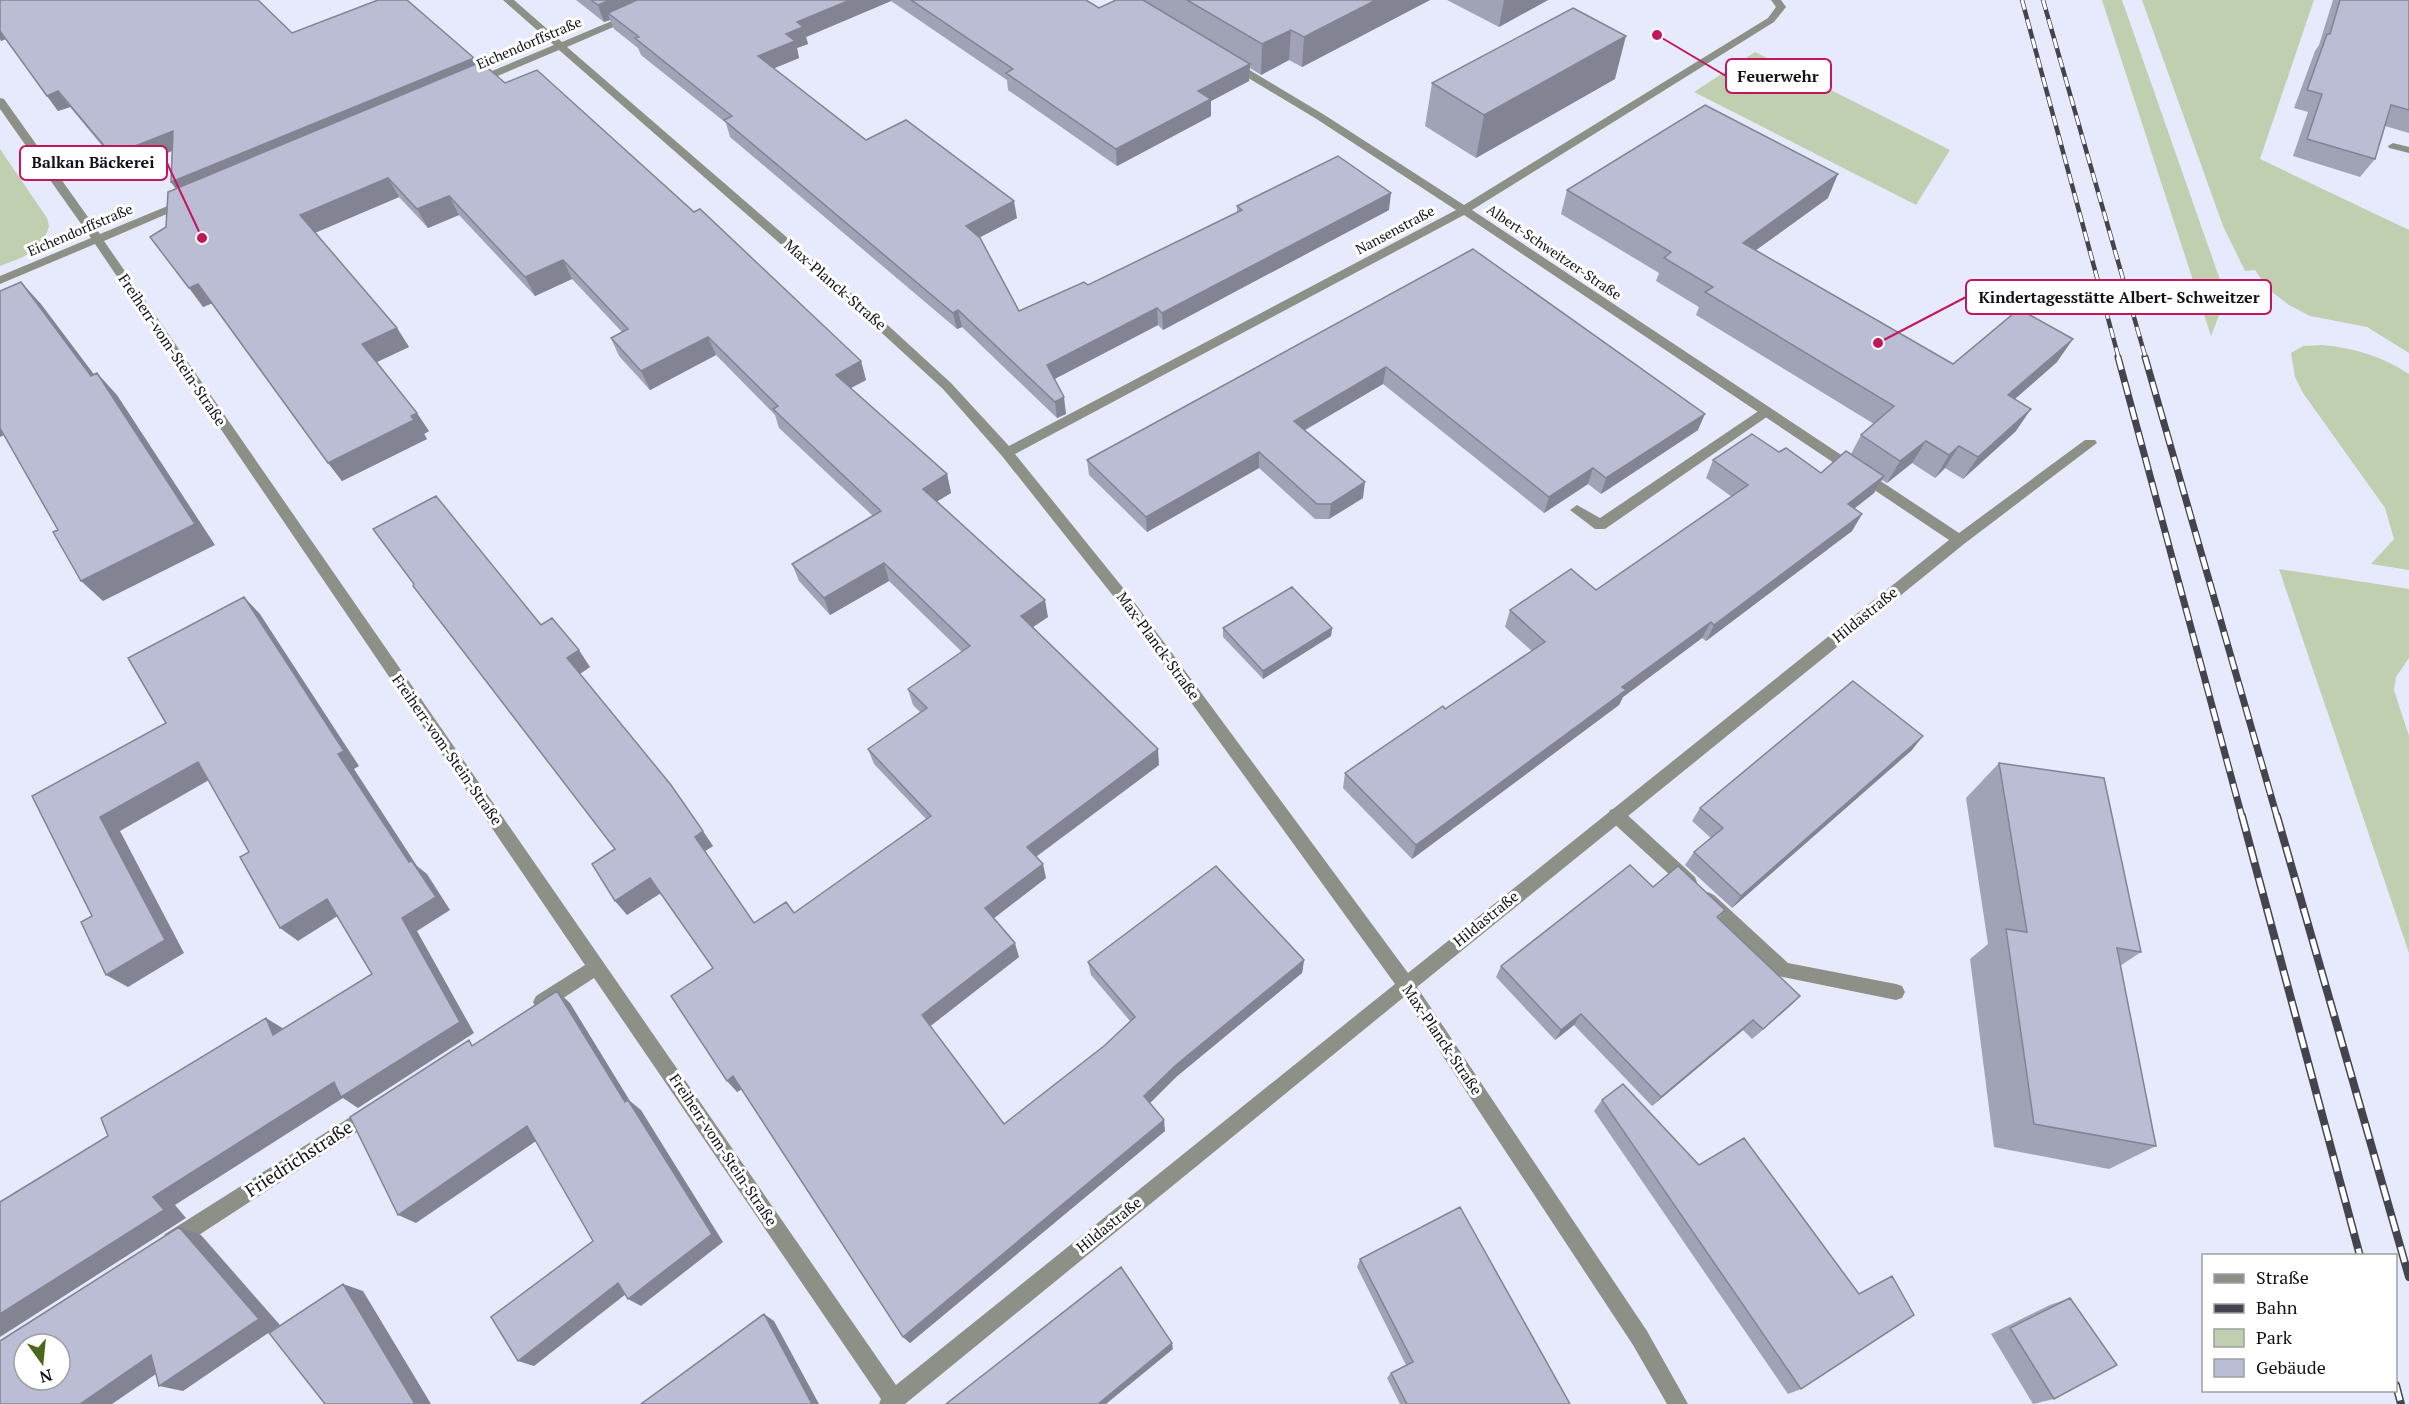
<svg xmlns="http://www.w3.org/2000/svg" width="2409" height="1404" viewBox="0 0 2409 1404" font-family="'PT Serif',serif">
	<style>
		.green { fill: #bfcfaf }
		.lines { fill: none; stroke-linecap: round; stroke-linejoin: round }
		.service { fill: #8c9087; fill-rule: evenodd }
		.minor { fill: #8c9087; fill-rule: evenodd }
		.rail-far2-casing { stroke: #43444e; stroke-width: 4.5 }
		.rail-far1-casing { stroke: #43444e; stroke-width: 7 }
		.rail-casing { stroke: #43444e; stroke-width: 8 }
		.rail-far2 { stroke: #fff; stroke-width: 3; stroke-dasharray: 10; stroke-linecap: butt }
		.rail-far1 { stroke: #fff; stroke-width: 4.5; stroke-dasharray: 13; stroke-linecap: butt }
		.rail { stroke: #fff; stroke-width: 5; stroke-dasharray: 16; stroke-linecap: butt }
		.wall { fill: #a0a3b5 }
		.shaded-wall { fill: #828494 }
		.building { fill: #babdd3; stroke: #828494; stroke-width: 1.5; fill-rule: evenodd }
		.labels { text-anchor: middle; stroke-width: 6; stroke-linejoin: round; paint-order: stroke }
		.far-street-label { font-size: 14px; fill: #111119; stroke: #fff }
		.street-label { font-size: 15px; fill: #111119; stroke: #fff }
		.near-street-label { font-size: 18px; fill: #111119; stroke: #fff }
		.leader { fill: none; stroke: #c2185b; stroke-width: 2 }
		.callout-dot { fill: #c2185b; stroke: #fff; stroke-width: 2 }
		.callout { fill: #fff; stroke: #c2185b; stroke-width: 2 }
		.callout-label { font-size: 16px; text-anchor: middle; font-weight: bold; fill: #111119 }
	</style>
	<rect width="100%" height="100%" fill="#e7eafc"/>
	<path class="green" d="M2102 0H2122L2226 297 2211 336Z
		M2142 0H2314L2260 159 2409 230V353L2367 327 2310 316 2289 305 2267 288 2255 270 2245 271 2223 226Z
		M1755 52 1950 150 1916 205 1694 92Z
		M0 149 47 218 49 226C42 252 24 257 0 266Z
		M2322 345C2354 348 2382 356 2409 374V570L2371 564 2394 539 2385 508 2303 393 2295 377 2291 353 2303 346Z
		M2279 569 2409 589V658L2396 677 2394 690 2409 736V953Z"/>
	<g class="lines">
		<path class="service" d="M2393 143 2409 147V153L2389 148 2388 146Z
			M1766 406 1772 411 1771 414 1605 529H1595L1570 510 1577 505 1600 518Z
			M1616 808 1622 810 1695 877 1697 882 1695 887 1689 889 1683 887 1610 820 1608 815 1610 810Z
			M1708 892 1714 895 1788 963 1896 984 1902 986 1905 992 1902 998 1896 1000 1778 976 1702 905 1700 900 1702 895Z"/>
		<path class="minor" d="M503 0H514L562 42 626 15H632V19L567 47 880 318 951 383 1009 446 1456 210 1315 118 1230 67V63H1238L1323 114 1464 205 1768 18 1776 7 1771 0H1781L1786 7 1774 22 1472 210 1959 533 2085 440H2095L2097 443 1964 544 1417 987 1647 1331 1688 1404H1667L1633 1345 1404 997 905 1404H879L881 1399 594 978 548 1008 542 1010 536 1008 533 1002 536 996 585 965 95 244 0 284V276L91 238 0 109V98L4 99 100 234 182 200H190V204L104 241 896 1385 1395 984 1122 607 1002 456 943 389 872 324 559 50 481 83H473V79L554 45ZM1464 215 1949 540 1408 973 1132 599 1015 454Z
			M371 1104 377 1107 380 1113 377 1119 179 1248 172 1251 165 1248 162 1241 165 1234Z"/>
		<g class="rail-far2-casing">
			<path id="rail-far2" d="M2022 0 2119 359
				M2043 0 2146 359"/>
		</g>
		<g class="rail-far1-casing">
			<path id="rail-far1" d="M2118 357 2242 817
				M2145 357 2277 817"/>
		</g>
		<g class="rail-casing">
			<path id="rail" d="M2242 816 2360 1256
				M2277 816 2409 1277
				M2396 1385 2401 1404"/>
		</g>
		<use href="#rail-far2" class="rail-far2"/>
		<use href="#rail-far1" class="rail-far1"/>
		<use href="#rail" class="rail"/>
	</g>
	<path class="wall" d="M0 0 292 33 474 58 477 64 505 83 861 361 866 380 851 388 947 474 951 493 937 501 1048 617 1033 627 1159 765 1036 857 1046 878 994 918 1019 957 930 1026 1004 1124 1104 1046 1130 1021 1091 975 1088 962 1304 960 1302 973 1176 1077 1150 1103 1165 1131 910 1343 903 1337 742 1089 737 1092 713 968 660 893 627 915 615 849 541 625 590 667 580 674 713 846 705 851 754 923 794 913 926 819 874 764 868 749 920 712 913 705 908 689 962 652 889 581 830 615 799 581 792 564 873 516 779 428 775 415 716 355 650 390 619 356 611 338 622 332 572 279 535 296 459 215 428 228 399 197 315 233 397 328 409 347 376 362 429 431 424 434 427 439 342 481 212 303 203 307 166 227 176 189 171 182 172 151 123 171 70 107 58 111 6 39 1 41 0 39Z
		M576 0H1086L1099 8 1116 0H1430L1302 67 1289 60 1261 75 1250 68 1249 81 1211 101V116L1117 166 1008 90 1007 80 891 1 806 37 808 44 797 48 799 58 774 68 866 140 1017 218 980 237 1019 311 1088 285 1237 213V206L1389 210 1163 330 1158 325 1054 379 1066 414 1057 418 962 327 957 329 730 137 726 123 641 55 638 48 614 29 610 20 604 22Z
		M1447 0H1548L1499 27Z
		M2333 0H2409V133L2385 126 2375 159 2360 177 2293 156 2308 112 2294 108 2315 51 2319 45Z
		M1615 79 1476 158 1425 126 1432 83Z
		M1567 190 1828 198 1756 250 1953 364 2057 362 2015 399 2016 431 1963 479 1945 468 1935 478 1912 463 1887 483 1882 480 1874 493 1854 509 1862 514 1852 531 1706 641 1702 638 1623 697 1619 705 1412 859 1343 788 1345 773 1445 709 1532 651 1505 627 1510 610 1596 590 1732 497 1706 478 1713 460 1779 452 1821 473 1851 454 1861 435 1874 424 1696 315 1699 307 1656 281 1659 273 1561 214Z
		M1473 249 1698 430 1601 494 1588 484 1544 513 1383 384 1305 430 1363 498 1329 519H1315L1259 468 1147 532 1089 475 1087 460Z
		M1223 628H1332L1331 636 1263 679 1223 637Z
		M1912 750 1732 908 1685 865 1694 852 1711 838 1692 821 1700 808Z
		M1999 763 2141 952 2120 966 2156 1146 2109 1169 1994 1147 1970 959 1988 944 1966 798Z
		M1653 887 1725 910 1719 918 1790 1006 1752 1039 1743 1030 1652 1106 1574 1025 1555 1040 1496 977 1501 966Z
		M1602 1100 1801 1389 1788 1394 1594 1111Z
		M1360 1259 1570 1404H1400L1387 1378 1391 1373 1406 1365 1357 1267Z
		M2070 1298 2054 1399 2033 1404 1991 1334 2050 1305Z"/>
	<path class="shaded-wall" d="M610 0H657L608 13 610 20 604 22 598 5Z
		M850 0H891V1L806 37 808 44 797 48 799 58 763 73 758 56 786 34 797 22Z
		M1376 0H1430L1302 67 1304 37Z
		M1504 0H1548L1499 27Z
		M1291 30 1289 60 1261 75 1262 44Z
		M0 31 6 39 1 41 0 39Z
		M1626 36 1615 79 1476 158 1484 115Z
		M474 58 481 73 182 197 171 182Z
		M1250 64 1249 81 1211 101V116L1117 166 1116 149 1198 91Z
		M58 91 70 107 58 111 47 96Z
		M173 131 184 146 123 171 112 155Z
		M1838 174 1828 198 1734 266 1743 243Z
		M388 178 399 197 312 234 300 215Z
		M1391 193 1389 210 1163 330 1162 313Z
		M449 196 459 215 428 228 417 209Z
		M1014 201 1017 218 969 243 966 226Z
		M563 260 572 279 535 296 525 277Z
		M21 282 41 304 111 397 91 376Z
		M198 284 213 303 203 307 189 288Z
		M1157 308 1158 325 1049 382 1047 365Z
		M958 310 962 327 957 329 953 313Z
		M397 328 409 347 375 363 362 344Z
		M708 337 716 355 650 390 641 371Z
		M2073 339 2057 362 1993 418 2008 395Z
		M861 361 866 380 841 393 836 375Z
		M1386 367 1383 384 1293 437 1294 421Z
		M97 373 117 395 215 545 103 601 81 581Z
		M1064 397 1066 414 1057 418 1055 402Z
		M2031 409 2016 431 1963 479 1978 457Z
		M417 413 429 431 424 434 427 439 342 481 328 463Z
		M1705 414 1698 430 1601 494 1606 478Z
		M0 420 12 431 0 437Z
		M1926 441 1912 463 1887 483 1900 461Z
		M1959 446 1945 468 1935 478 1949 455Z
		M1259 452V468L1147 532 1146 517Z
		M1593 468 1588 484 1544 513 1549 497Z
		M947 474 951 493 928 507 923 489Z
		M1884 476 1874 493 1838 521 1848 504Z
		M1365 482 1363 498 1329 519 1331 504Z
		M1862 514 1852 531 1706 641 1714 625Z
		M884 563 889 581 830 615 824 598Z
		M244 597 260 614 359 766 354 769 417 866 427 874 450 910 417 931 474 1033 358 1108 343 1098 175 1205 186 1218 0 1337V1314L153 1197 334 1082 402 918 409 862 338 754Z
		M1045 600 1048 617 1024 633 1021 616Z
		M1711 622 1702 638 1623 697 1619 705 1412 859 1416 845 1622 687Z
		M1332 628 1331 636 1263 679V671Z
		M579 650 590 667 578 675 567 658Z
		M1923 736 1912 750 1732 908 1741 896Z
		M1158 749 1159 765 1030 861 1027 847Z
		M198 762 216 776 120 831 184 953 128 987 106 975 100 817Z
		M703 831 713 846 705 851 695 837Z
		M1043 864 1046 878 989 922 985 908Z
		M650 878 661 893 627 915 615 901Z
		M327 899 344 912 298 941 280 928Z
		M1015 943 1019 957 928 1028 922 1015Z
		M1304 960 1302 973 1176 1077 1146 1107 1144 1096 1176 1065Z
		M557 991 570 1003 630 1101 641 1110 723 1242 641 1306 628 1299 625 1102Z
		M1800 996 1790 1006 1752 1039 1763 1029Z
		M1581 1014 1574 1025 1555 1040 1561 1030Z
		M266 1018 284 1029 273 1035Z
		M1753 1020 1743 1030 1652 1106 1661 1097Z
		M733 1076 744 1088 737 1092 727 1081Z
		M1164 1120 1165 1131 910 1343 903 1337Z
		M527 1126 542 1137 416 1223 398 1215Z
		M179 1227 201 1235 280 1325 183 1391 159 1386Z
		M618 1283 631 1290 534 1366 518 1361Z
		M343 1284 363 1291 431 1404H415Z
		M764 1314 774 1321 819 1404H812Z
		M1172 1343 1173 1349 1106 1404H1098Z
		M151 1355 175 1361 112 1404H80Z"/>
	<path class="building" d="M0 0H258L292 33 378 0H407L474 58 171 182 173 131 112 155 58 91 47 96 0 31Z
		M591 0H610L598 5Z
		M637 0H850L797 22 803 27 786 34 795 41 758 56 866 140 906 120 1014 201 966 226 980 238 1019 311 1084 282 1088 285 1242 210 1237 206 1338 156 1391 193 1162 313 1157 308 1047 365 1064 397 1055 402 958 310 953 313 724 120 732 116 635 38 639 37 608 13Z
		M911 0H1086L1099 8 1116 0H1143L1250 64 1198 91 1211 99 1116 149 1006 73 1013 69Z
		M1187 0H1376L1304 37 1291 30 1262 44Z
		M2340 0H2409V110L2391 105 2375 159 2307 139 2322 94 2307 90 2327 34H2330Z
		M1573 8 1626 36 1484 115 1432 83Z
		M481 62 505 83 537 70 694 212 700 209 861 361 836 375 947 474 923 489 1045 600 1021 616 1158 749 1027 847 1043 864 985 908 1015 943 922 1015 1004 1124 1104 1046 1135 1017 1088 962 1216 866 1304 960 1176 1065 1144 1096 1164 1120 903 1337 733 1076 727 1081 671 996 713 968 650 878 615 901 592 864 615 849 413 586 414 584 373 529 436 496 541 625 552 618 579 650 567 658 671 785 703 831 695 837 754 923 786 902 794 913 931 816 868 749 927 708 908 689 970 646 884 563 824 598 792 564 881 511 773 409 778 406 708 337 641 371 611 338 628 329 563 260 525 277 449 196 417 209 388 178 300 215 397 328 362 344 417 413 411 416 414 420 328 463 198 284 189 288 150 237 166 227 168 192Z
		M1705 105 1838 174 1743 243 1953 364 2019 309 2073 339 2008 395 2031 409 1978 457 1959 446 1949 455 1926 441 1900 461 1861 435 1894 406 1705 292 1713 287 1664 258 1671 252 1567 190Z
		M1473 249 1705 414 1606 478 1593 468 1549 497 1386 367 1294 421 1365 482 1331 504H1317L1259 452 1146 517 1087 460Z
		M21 282 91 376 97 373 195 524 81 581 53 532 58 530 0 428V291Z
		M1752 434 1779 452 1786 448 1821 473 1846 451 1884 476 1848 504 1862 514 1714 625 1711 622 1622 687 1626 690 1416 845 1345 773 1443 706 1445 709 1545 642 1510 610 1571 569 1596 590 1748 485 1713 460Z
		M1292 587 1332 628 1263 671 1223 628Z
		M244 597 344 751 338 754 409 862 412 861 436 897 402 918 460 1022 341 1097 334 1082 153 1197 164 1210 0 1314V1202L108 1136 101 1118 266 1018 273 1035 372 974 327 899 280 928 240 857 249 852 198 762 100 817 165 940 106 975 81 922 92 916 32 796 166 723 128 658Z
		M1853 681 1923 736 1741 896 1694 852 1723 828 1700 808Z
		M1999 763 2104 778 2141 952 2117 948 2156 1146 2034 1124 2006 929 2027 932Z
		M1630 865 1653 887 1678 866 1725 910 1717 917 1800 996 1763 1029 1753 1020 1661 1097 1581 1014 1561 1030 1501 966Z
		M557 991 625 1102 628 1100 712 1234 628 1299 618 1283 518 1361 491 1317 593 1241 527 1126 398 1215 350 1117 469 1040 472 1046Z
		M1623 1084 1699 1165 1744 1138 1859 1294 1892 1276 1914 1315 1801 1389 1602 1100Z
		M1460 1207 1570 1404H1407L1391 1373 1413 1362 1360 1259Z
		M179 1227 259 1319 159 1386 151 1355 80 1404H0V1341ZM24 1344H60V1380H24Z
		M1121 1267 1172 1343 1098 1404H946Z
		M343 1284 415 1404H325L269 1333Z
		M2070 1298 2117 1365 2054 1399 2010 1328Z
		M764 1314 812 1404H641Z"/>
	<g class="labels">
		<g class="far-street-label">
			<text transform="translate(529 43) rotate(-23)" y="5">Eichendorffstraße</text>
			<text transform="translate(80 230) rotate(-23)" y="5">Eichendorffstraße</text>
			<text transform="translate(1395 230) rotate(-28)" y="5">Nansenstraße</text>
			<text transform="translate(1554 252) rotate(34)" y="5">Albert-Schweitzer-Straße</text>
		</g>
		<g class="street-label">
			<text transform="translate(835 285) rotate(41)" y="5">Max-Planck-Straße</text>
			<text transform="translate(172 350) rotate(56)" y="5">Freiherr-vom-Stein-Straße</text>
			<text transform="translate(1865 615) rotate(-39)" y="5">Hildastraße</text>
			<text transform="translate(1158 646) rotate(54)" y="5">Max-Planck-Straße</text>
			<text transform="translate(447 750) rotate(55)" y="5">Freiherr-vom-Stein-Straße</text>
			<text transform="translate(1486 919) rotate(-39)" y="5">Hildastraße</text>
			<text transform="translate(1442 1040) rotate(56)" y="5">Max-Planck-Straße</text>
			<text transform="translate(723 1150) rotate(56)" y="5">Freiherr-vom-Stein-Straße</text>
			<text transform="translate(1109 1225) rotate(-39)" y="5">Hildastraße</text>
		</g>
		<g class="near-street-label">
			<text transform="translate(299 1159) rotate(-33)" y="6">Friedrichstraße</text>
		</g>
	</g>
	<path class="leader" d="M1657 35L1726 76M202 238L167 163M1878 343L1966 297"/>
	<g class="callout-dot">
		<circle cx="1657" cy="35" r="6"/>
		<circle cx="202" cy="238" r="6"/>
		<circle cx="1878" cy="343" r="6"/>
	</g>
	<g class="callout">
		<rect x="1726" y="59" width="105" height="34" rx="6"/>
		<rect x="20" y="146" width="147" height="34" rx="6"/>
		<rect x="1966" y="280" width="305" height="34" rx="6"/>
	</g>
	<g class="callout-label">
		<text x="1778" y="82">Feuerwehr</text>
		<text x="93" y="168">Balkan Bäckerei</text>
		<text x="2119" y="303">Kindertagesstätte Albert- Schweitzer</text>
	</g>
	<rect x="2202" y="1254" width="195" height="138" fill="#ffffff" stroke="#a0a0a3" stroke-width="1.5"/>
	<rect x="2214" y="1274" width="30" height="9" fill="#8c9087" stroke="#a0a0a3" stroke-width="1.5"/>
	<text x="2256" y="1284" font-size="18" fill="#111119">Straße</text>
	<rect x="2214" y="1304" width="30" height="9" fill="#43444e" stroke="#a0a0a3" stroke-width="1.5"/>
	<text x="2256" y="1314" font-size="18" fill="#111119">Bahn</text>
	<rect x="2214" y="1329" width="30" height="18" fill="#bfcfaf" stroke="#a0a0a3" stroke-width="1.5"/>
	<text x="2256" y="1344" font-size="18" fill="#111119">Park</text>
	<rect x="2214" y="1359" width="30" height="18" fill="#babdd3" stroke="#a0a0a3" stroke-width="1.5"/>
	<text x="2256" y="1374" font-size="18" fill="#111119">Gebäude</text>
	<g transform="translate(42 1362) rotate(165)"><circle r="28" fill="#ffffff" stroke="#a0a0a3" stroke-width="1.5"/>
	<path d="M0-4.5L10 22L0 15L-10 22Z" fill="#4a681c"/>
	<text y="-9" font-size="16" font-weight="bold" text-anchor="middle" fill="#111119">N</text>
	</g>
</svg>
